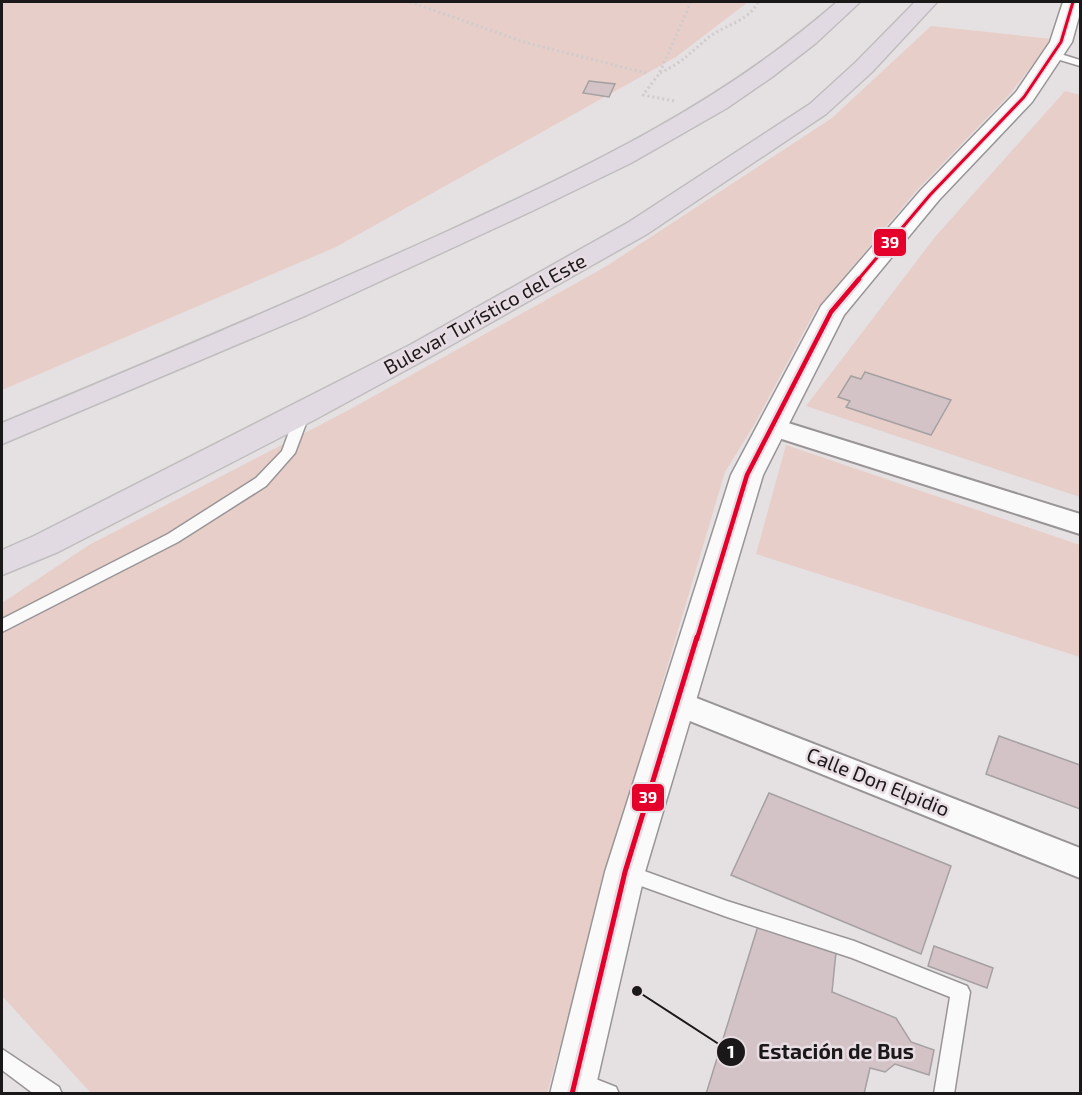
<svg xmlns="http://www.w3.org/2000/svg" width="1082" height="1095" viewBox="0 0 1082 1095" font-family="'Exo 2',sans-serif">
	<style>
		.green { fill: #e8cec8 }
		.building { fill: #d3c3c6; stroke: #a5a0a2; stroke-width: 1.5 }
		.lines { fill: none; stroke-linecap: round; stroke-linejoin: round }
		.service-casing { stroke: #999597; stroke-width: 3 }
		.minor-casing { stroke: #999597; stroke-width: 4 }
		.tertiary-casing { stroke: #999597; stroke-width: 3 }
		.trunk-casing { stroke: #bfbdbe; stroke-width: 3 }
		.path { stroke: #cecccd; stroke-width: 3; stroke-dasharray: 2 3; stroke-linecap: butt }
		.service { fill: #fbfafb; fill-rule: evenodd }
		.minor { fill: #fbfafb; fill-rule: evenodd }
		.tertiary { fill: #fbfafb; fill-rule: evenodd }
		.trunk { fill: #e2dae3; fill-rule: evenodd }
		.bus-1-far2-casing { stroke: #e8dde2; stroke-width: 6 }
		.bus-1-far1-casing { stroke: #e8dde2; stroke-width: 9 }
		.bus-1-casing { stroke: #e8dde2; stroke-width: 10 }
		.bus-1-far2 { stroke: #e4002b; stroke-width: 3 }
		.bus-1-far1 { stroke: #e4002b; stroke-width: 4.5 }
		.bus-1 { stroke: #e4002b; stroke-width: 5 }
		.labels { text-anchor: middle; stroke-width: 5; stroke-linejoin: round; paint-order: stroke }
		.street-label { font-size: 20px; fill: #1b1819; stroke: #e8dde2 }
		.leader { fill: none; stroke: #1b1819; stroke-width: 2 }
		.callout-dot { fill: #1b1819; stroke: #e8dde2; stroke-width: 2 }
		.mark-label { font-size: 18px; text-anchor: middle; font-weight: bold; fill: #fff }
		.callout-label { font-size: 21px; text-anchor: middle; font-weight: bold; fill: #1b1819; stroke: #e8dde2; stroke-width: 5; stroke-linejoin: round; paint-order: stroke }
		.line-badge { stroke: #e8dde2; stroke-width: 2 }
		.badge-label { font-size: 16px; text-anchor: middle; font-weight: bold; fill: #fff }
	</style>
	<rect width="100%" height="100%" fill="#e5e0e2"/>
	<path class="green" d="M2 2H748L676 57 336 247 2 390Z
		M931 26 1052 39 1010 94 917 190 815 311 754 425 725 472 657 701 547 1093H91L2 996V603L89 545 347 411 605 267 832 118Z
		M1065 91 1080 95V497L806 406 935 237Z
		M786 445 1080 545V657L756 554Z"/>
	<path class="building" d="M589 81 615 84 609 97 583 93Z
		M865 372 951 400 931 435 846 407 850 401 838 397 851 376 861 379Z
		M999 736 1080 765V809L986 774Z
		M769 793 951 866 921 954 731 875Z
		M758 926 836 952 832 992 896 1018 911 1042 934 1050 929 1075 895 1064 885 1072 870 1068 864 1094H706Z
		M934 946 993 968 987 988 928 966Z"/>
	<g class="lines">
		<g class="service-casing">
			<path id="service" d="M1054 52 1080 60V66L1050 57V53Z
				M303 408 310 413 295 453 266 486 178 542 2 632V619L168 534 256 478 282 451 296 413Z
				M625 864 727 901 854 941 967 986 970 992 954 1094H934L950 997 852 958 727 917 619 878 616 872 619 866Z
				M2 1049 59 1087 62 1094H34L2 1070Z
				M578 1072 616 1087 619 1094H583L571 1089 568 1082 571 1075Z"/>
		</g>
		<g class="minor-casing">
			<path id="minor" d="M772 418 1080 514V534L763 433 759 427 763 421Z
				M676 690 1080 848V878L665 711 660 702 665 693Z"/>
		</g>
		<g class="tertiary-casing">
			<path id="tertiary" d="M1063 2H1080V13L1072 42 1032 102 939 200 844 315 763 475 645 872 594 1094H550L605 872 731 475 821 306 921 190 1016 92 1050 42Z"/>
		</g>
		<g class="trunk-casing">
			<path id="trunk" d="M837 2H860L816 43 772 77 727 108 631 163 532 211 307 315 2 444V423C151 361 301 298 448 231 589 166 719 105 837 2Z
				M915 2H937L872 72 826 114 647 234 430 357 314 420 58 552 2 575V550L34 536 410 345 629 222 810 104 856 62Z"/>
		</g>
		<path class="path" d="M410 2 527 43 646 73
			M660 73C683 62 690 53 709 37 725 25 749 21 758 2
			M674 101 643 95 659 74 691 2"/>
		<use href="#service" class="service"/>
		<use href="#minor" class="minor"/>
		<use href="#tertiary" class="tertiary"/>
		<use href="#trunk" class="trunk"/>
		<g class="bus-1-far2-casing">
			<path id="bus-1-far2" d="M857 281 930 195 1024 97 1061 42 1073 2"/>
		</g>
		<g class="bus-1-far1-casing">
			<path id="bus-1-far1" d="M697 639 747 475 831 312 859 279"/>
		</g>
		<g class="bus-1-casing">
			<path id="bus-1" d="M572 1094 625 872 697 637"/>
		</g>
		<use href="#bus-1-far2" class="bus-1-far2"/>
		<use href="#bus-1-far1" class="bus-1-far1"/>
		<use href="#bus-1" class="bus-1"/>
	</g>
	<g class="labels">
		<g class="street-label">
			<text transform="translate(485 314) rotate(-29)" y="7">Bulevar Turístico del Este</text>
			<text transform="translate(878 782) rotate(22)" y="7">Calle Don Elpidio</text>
		</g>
	</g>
	<path class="leader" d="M637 991L731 1052"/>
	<g class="callout-dot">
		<circle cx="637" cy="991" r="6"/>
		<circle cx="731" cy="1052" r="15"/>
	</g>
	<g class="mark-label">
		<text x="731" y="1058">1</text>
	</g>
	<g class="callout-label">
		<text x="836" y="1059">Estación de Bus</text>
	</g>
	<g class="line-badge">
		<rect x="873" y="228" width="34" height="29" rx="6" fill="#e4002b"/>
		<rect x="631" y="783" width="34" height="29" rx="6" fill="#e4002b"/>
	</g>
	<g class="badge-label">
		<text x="890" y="248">39</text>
		<text x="648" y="803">39</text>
	</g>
	<rect width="1082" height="1095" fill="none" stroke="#1b1819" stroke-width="6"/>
</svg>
